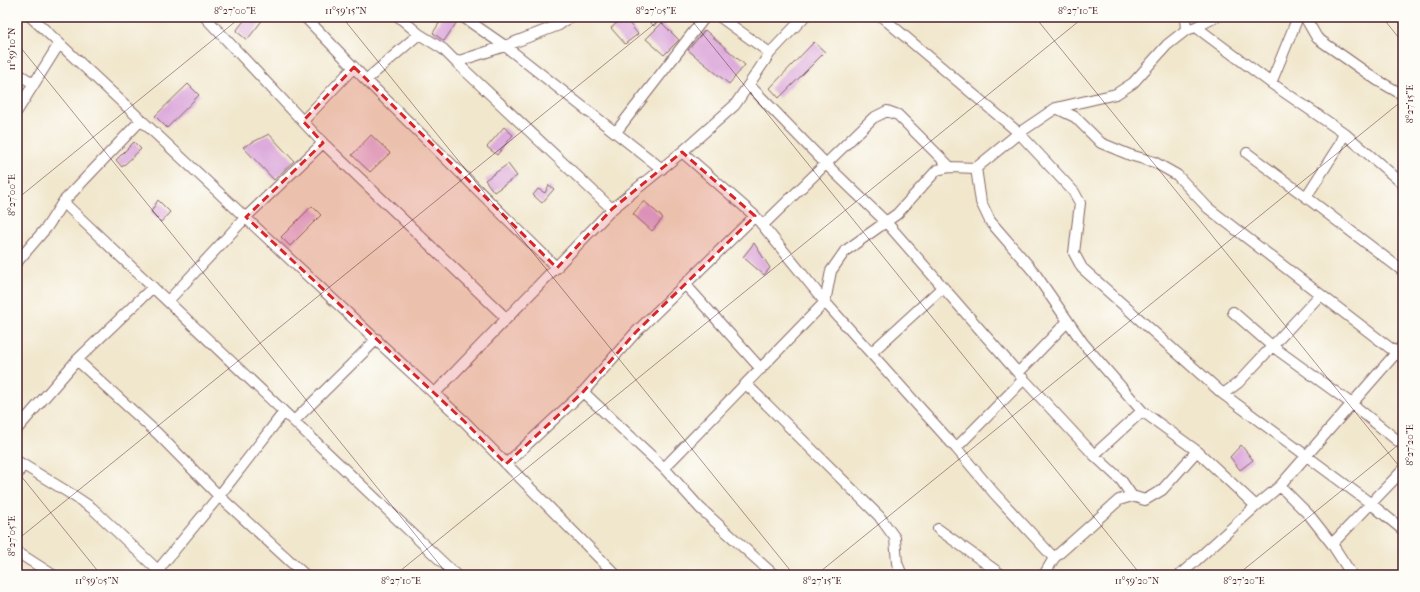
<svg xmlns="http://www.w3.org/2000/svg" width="1420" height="592" viewBox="0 0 1420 592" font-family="'IM FELL French Canon',serif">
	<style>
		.building { fill: #ddabdc }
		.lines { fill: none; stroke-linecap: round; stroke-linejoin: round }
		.street-casing { stroke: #846564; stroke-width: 12 }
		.street { stroke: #fff; stroke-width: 10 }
		.marked { fill: #d62828; fill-opacity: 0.2; stroke: #d62828; stroke-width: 3; stroke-dasharray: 8 5; stroke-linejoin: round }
		.ticks { fill: none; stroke: #4a1f2b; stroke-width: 1; stroke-opacity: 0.45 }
		.neatline { fill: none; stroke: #4a1f2b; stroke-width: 1.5 }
		.ticks-label { font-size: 10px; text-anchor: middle; fill: #4a1f2b }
	</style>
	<rect width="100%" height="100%" fill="#fdfcf7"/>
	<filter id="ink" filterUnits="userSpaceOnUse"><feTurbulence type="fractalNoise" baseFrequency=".025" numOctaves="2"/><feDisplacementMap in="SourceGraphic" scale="8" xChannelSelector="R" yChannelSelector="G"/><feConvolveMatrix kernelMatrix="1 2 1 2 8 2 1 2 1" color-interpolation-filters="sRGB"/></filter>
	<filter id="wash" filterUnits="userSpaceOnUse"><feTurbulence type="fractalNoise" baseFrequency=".012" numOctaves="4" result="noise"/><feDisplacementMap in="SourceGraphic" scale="16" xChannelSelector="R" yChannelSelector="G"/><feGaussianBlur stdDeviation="0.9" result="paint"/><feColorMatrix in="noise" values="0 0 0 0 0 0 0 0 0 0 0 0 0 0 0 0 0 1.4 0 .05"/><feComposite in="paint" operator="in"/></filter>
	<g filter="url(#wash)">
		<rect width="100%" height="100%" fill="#f1e7cd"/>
		<g id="blocks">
			<path class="building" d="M247 17H262L264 18 247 40 236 31Z
				M443 17H450L457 22 444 41 433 33Z
				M624 17 638 34 625 44 611 28Z
				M644 17H661L654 26Z
				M662 23 679 40 664 55 646 39Z
				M705 30 745 65 729 84 688 50Z
				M814 42 825 52 779 98 770 88Z
				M188 84 199 95 167 128 155 116Z
				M504 127 513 135 497 155 487 147Z
				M269 134 294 161 274 180 243 147Z
				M371 135 390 153 370 172 352 155Z
				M134 142 141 149 122 167 116 160Z
				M508 164 517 176 494 192 485 180Z
				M549 185 554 189 542 203 533 195 538 189 545 193Z
				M158 200 170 212 161 222 151 212Z
				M644 201 663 218 652 231 633 214Z
				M312 206 321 215 290 246 281 237Z
				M754 243 770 268 764 275 743 257Z
				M1241 445 1253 460 1240 470 1230 457Z"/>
		</g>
	</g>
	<g filter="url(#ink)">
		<use href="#blocks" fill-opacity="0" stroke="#846564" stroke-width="1"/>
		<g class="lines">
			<g class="street-casing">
				<path id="street" d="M31 17 402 364 464 421 616 575
					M205 17 323 143 506 318
					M305 17 366 80 557 268
					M399 17 419 34
					M463 17 505 46 662 169
					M720 17 770 53
					M882 17 1019 133 1074 192 1080 203 1074 253 1082 268 1223 394
					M1185 17 1186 30
					M1298 17 1271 83 1344 133 1403 184
					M1305 17 1317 38 1377 80 1403 95
					M1196 27 1271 83
					M456 62 612 209
					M17 73 34 84
					M366 80 419 34 443 49 456 62 505 46 559 25 570 17
					M749 85 826 164 886 222 1018 373 1094 455 1121 480 1132 496
					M1056 108 1075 117 1101 143 1130 155 1154 162 1177 175 1208 208 1403 358
					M17 111 59 44
					M303 121 354 67
					M616 132 705 17
					M1344 133 1338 147 1306 197 1403 271
					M682 152 755 216 825 302 956 448 994 493 1054 558 1044 575
					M1247 153 1306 197
					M976 168 981 202 990 221 1034 272 1083 343 1142 411 1197 451 1256 506
					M63 202 456 575
					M763 225 873 118 887 111 898 115 950 167
					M17 262 47 227 63 202 141 120
					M685 284 761 369
					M1320 295 1238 383 1223 394 1370 503 1403 530
					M168 301 246 217 323 143
					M1233 312 1272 346 1352 404 1403 445
					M872 352 943 287
					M77 360 158 434 219 496 305 575
					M1018 373 1068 321
					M746 384 879 516 895 538 897 563 902 575
					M583 392 664 468 700 508 774 575
					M435 393 612 209 682 152 735 105 770 53 804 17
					M294 421 377 339
					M17 429 77 360 153 287
					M956 448 1024 379
					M1094 455 1142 411
					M17 461 71 494 92 508 163 575
					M506 464 583 392 636 332 755 216
					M664 468 825 302 831 271 845 251 897 214 937 170 950 167 976 168 1019 133 1056 108 1116 94 1133 83 1167 45 1186 30 1196 27 1216 17
					M17 476 22 464
					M1280 486 1310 516 1332 544 1352 575
					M938 529 1002 575
					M1332 544 1403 470
					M17 552 53 575
					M1054 558 1119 500 1132 496 1145 500 1162 490 1197 451
					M158 570 219 496 284 412
					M1180 575 1256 506 1280 486 1403 345"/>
			</g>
			<use href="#street" class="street"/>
		</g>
	</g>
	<path class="marked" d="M354 67 557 268 612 209 682 152 755 216 636 332 583 392 506 464 464 421 246 217 323 143 303 121Z"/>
	<path class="ticks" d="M342 17 794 575M689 17 1141 575M1035 17 1403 471M1382 17 1403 43M17 43 448 575M17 199 241 17M17 471 101 575M17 540 663 17M395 575 1084 17M816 575 1403 100M1237 575 1403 441"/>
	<rect width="1420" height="592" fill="none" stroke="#fdfcf7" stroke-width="44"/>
	<rect x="22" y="22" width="1376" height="548" class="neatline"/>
	<g class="ticks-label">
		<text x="235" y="14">8°27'00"E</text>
		<text x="346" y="14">11°59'15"N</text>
		<text x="656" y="14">8°27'05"E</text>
		<text x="1078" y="14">8°27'10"E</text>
		<text transform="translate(11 49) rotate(-90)" y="4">11°59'10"N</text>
		<text transform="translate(1409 104) rotate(-90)" y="4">8°27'15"E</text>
		<text transform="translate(11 195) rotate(-90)" y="4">8°27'00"E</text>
		<text transform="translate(1409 445) rotate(-90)" y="4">8°27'20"E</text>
		<text transform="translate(11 536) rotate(-90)" y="4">8°27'05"E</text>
		<text x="97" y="584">11°59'05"N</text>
		<text x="401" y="584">8°27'10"E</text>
		<text x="822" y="584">8°27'15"E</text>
		<text x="1137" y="584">11°59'20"N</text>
		<text x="1244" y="584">8°27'20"E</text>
	</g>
</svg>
